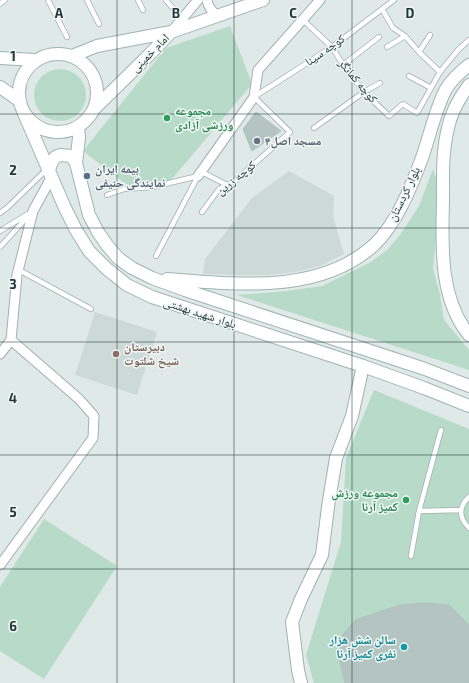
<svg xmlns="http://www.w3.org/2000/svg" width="469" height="683" viewBox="0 0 469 683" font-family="'Exo 2','Noto Naskh Arabic',sans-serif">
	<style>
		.built { fill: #cdd9d6 }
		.green { fill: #b8dac9 }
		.building { fill: #b4c4c1; stroke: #b2c2bf }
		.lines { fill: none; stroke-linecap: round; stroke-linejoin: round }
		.service-casing { stroke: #a2b0af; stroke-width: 6 }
		.minor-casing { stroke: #a2b0af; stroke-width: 11 }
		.tertiary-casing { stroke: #a2b0af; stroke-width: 14 }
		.secondary-casing { stroke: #9fb4b1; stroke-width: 14 }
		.service { stroke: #fff; stroke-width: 4.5 }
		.minor { stroke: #fff; stroke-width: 9 }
		.tertiary { stroke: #fff; stroke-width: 12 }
		.secondary { stroke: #fff; stroke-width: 12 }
		.grid { fill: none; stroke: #213837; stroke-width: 1; stroke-opacity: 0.55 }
		.leisure-dot { fill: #2e9e5b; stroke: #eff6f4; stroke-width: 1.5 }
		.worship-dot { fill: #6b7280; stroke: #eff6f4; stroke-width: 1.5 }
		.service-dot { fill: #5c6f8a; stroke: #eff6f4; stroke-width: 1.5 }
		.education-dot { fill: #8d6e63; stroke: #eff6f4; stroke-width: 1.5 }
		.culture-dot { fill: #0f9aa8; stroke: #eff6f4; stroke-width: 1.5 }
		.labels { text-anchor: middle; stroke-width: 3; stroke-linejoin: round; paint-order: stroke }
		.street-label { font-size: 12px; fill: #213837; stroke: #eff6f4 }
		.leisure-label { font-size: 12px; font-weight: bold; fill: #27864d; stroke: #eff6f4; text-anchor: start }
		.worship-label { font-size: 12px; font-weight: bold; fill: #5b616d; stroke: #eff6f4; text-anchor: start }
		.service-label { font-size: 12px; font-weight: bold; fill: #4e5e75; stroke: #eff6f4; text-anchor: start }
		.education-label { font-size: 12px; font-weight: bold; fill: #785e54; stroke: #eff6f4; text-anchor: start }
		.culture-label { font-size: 12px; font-weight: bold; fill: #0d838f; stroke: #eff6f4; text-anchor: end }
		.grid-label { font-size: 13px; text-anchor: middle; font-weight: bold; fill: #213837; stroke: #eff6f4; stroke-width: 3; stroke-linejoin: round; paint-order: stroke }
	</style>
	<rect width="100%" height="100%" fill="#dfe9e7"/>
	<path class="built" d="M289 171 334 196 333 216 344 254 320 266 295 272 269 275H242L203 274 205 259 252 198Z
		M95 312 157 332 137 395 75 375Z"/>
	<path class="green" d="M230 26 252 84 167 185 134 190 83 151 166 48Z
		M34 95a26 26 0 1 1 52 0a26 26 0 1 1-52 0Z
		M433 169 437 181V232L433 268 440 295 444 320 469 350V370L237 295 287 291 322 286 371 262 387 250 400 235 419 206Z
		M374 390 469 429V683H314L306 655 341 542 346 458Z
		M44 519 117 566 44 679 0 651V587Z"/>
	<path class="building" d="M256 112 281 131 252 151 243 129Z
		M424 603 449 605 469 625V683H345L339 658 341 637 355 620 400 605Z"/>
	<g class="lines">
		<g class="service-casing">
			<path id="service" d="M48 0 67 37
				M87 0 99 24
				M138 0 143 10
				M166 0 182 19
				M0 4 5 0
				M382 9 393 28 405 36 387 47
				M303 20 332 47 343 65 364 92 389 116 403 104 417 113 440 72 458 50 469 40
				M430 35 419 52 440 72
				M405 36 419 52
				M343 65 379 37
				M409 76 431 88
				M314 128 364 92 380 83
				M202 172 227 185
				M107 195 124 189 153 187 198 176
				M202 212 219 189 235 181 290 132 254 97 332 47 394 0
				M0 213 8 207 47 169
				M0 231 28 214
				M0 247 30 214
				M156 256 198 176
				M19 270 91 309
				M469 497C458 507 459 518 469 528
				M419 511 461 510
				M411 556 419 511 441 430"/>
		</g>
		<g class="minor-casing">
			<path id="minor" d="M207 0C208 6 212 13 218 15
				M171 32 198 0
				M198 176 254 97 258 70 320 0
				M0 354 11 340
				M0 565 93 438 94 416 79 399 11 340 17 275 33 211 51 178"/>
		</g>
		<g class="tertiary-casing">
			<path id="tertiary" d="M301 683 298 670 292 622 301 599 322 555 328 507 336 458 352 416 363 366"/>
		</g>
		<g class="secondary-casing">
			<path id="secondary" d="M19 93a39 39 0 1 1 78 0a39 39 0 1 1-78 0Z
				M72 56 97 46 171 32
				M0 58 35 60
				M469 85C460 97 451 113 448 128 442 152 443 176 443 201 442 246 439 298 469 335
				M0 87 20 101 21 106
				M95 108 151 53 171 32 263 0
				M23 111 65 208 76 230 89 251 107 269 127 285 152 297 363 366 424 388 469 406
				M78 127 79 138 76 163 89 215 98 232 107 245 118 258 132 268 152 278 185 290 425 369 469 386
				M49 172C50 165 52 156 61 155 64 155 68 156 71 156L76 163
				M167 279C235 284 319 295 374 245 397 223 411 187 422 158 430 135 435 110 446 89 452 79 460 72 469 65"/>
		</g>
		<use href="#service" class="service"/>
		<use href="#minor" class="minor"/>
		<use href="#tertiary" class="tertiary"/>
		<use href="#secondary" class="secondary"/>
	</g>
	<path class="grid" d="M117 0V683M234 0V683M352 0V683M0 114H469M0 228H469M0 342H469M0 455H469M0 569H469"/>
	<g class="leisure-dot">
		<circle cx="167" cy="118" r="4"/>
		<circle cx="406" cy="500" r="4"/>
	</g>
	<circle class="worship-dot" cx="257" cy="141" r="4"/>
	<circle class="service-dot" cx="87" cy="176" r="4"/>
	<circle class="education-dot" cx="116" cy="354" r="4"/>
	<circle class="culture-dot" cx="404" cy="647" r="4"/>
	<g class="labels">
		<g class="street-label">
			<text transform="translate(325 50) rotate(-35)" y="4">کوچه سینا</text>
			<text transform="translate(150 53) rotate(-45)" y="4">امام خمینی</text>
			<text transform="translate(358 81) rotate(50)" y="4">کوچه کمانگر</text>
			<text transform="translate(236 178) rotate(-39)" y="4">کوچه زرین</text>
			<text transform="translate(404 194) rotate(-64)" y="4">بلوار کردستان</text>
			<text transform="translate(200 313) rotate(18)" y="4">بلوار شهید بهشتی</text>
		</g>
		<g class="leisure-label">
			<text x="175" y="115">مجموعه<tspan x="175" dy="14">ورزشی آزادی</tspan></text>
			<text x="398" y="497" text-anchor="end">مجموعه ورزش<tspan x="398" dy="14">کمیز آرنا</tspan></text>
		</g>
		<g class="worship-label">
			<text x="265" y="145">مسجد اصل۴</text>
		</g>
		<g class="service-label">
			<text x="95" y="173">بیمه ایران<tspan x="95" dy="14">نمایندگی حنیفی</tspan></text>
		</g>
		<g class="education-label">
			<text x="124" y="351">دبیرستان<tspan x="124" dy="14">شیخ شلتوت</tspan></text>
		</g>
		<g class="culture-label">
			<text x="396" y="644">سالن شش هزار<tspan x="396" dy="14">نفری کمیز آرنا</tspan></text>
		</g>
	</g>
	<g class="grid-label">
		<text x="59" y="18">A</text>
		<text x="176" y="18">B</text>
		<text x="293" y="18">C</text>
		<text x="410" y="18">D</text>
		<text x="13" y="61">1</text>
		<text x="13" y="175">2</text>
		<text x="13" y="289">3</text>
		<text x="13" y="403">4</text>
		<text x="13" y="517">5</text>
		<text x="13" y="631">6</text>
	</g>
</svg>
